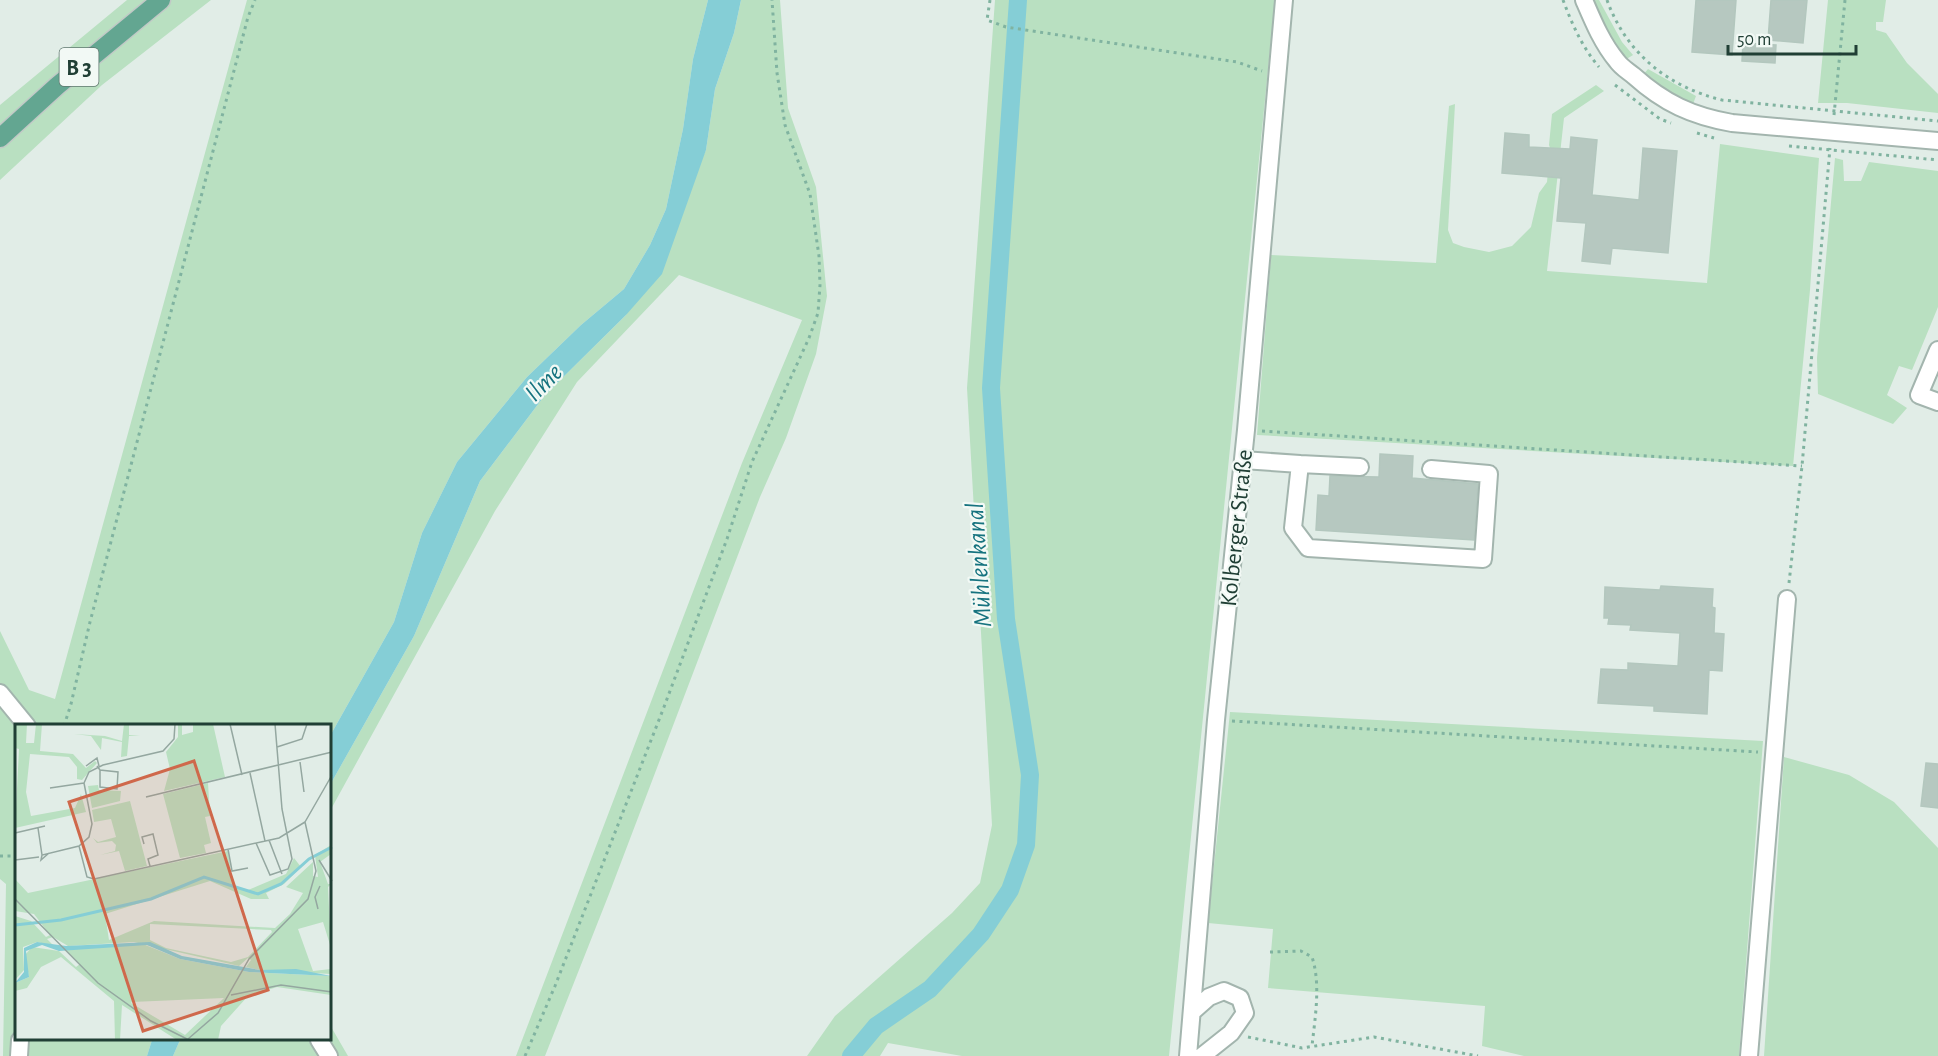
<svg xmlns="http://www.w3.org/2000/svg" width="1938" height="1056" viewBox="0 0 1938 1056" font-family="'Alegreya Sans',sans-serif">
	<style>
		.green { fill: #b9e0c1 }
		.water { fill: #85ced6 }
		.lines { fill: none; stroke-linecap: round; stroke-linejoin: round }
		.canal { stroke: #85ced6; stroke-width: 18 }
		.building { fill: #b6c8c0; stroke: #b3c7be; stroke-width: 1.5 }
		.minor-casing { stroke: #a3b5ae; stroke-width: 20 }
		.major-casing { stroke: #c1c9c6; stroke-width: 21 }
		.path { stroke: #80b3a0; stroke-width: 3; stroke-dasharray: 3 4.5; stroke-linecap: butt }
		.minor { stroke: #fff; stroke-width: 16 }
		.major { stroke: #63a691; stroke-width: 18 }
		.labels { text-anchor: middle; stroke-width: 4.5; stroke-linejoin: round; paint-order: stroke }
		.shield { fill: #f2f9f5; stroke: #5f776f; stroke-width: 1.5 }
		.shield-label { font-size: 22px; font-weight: bold; fill: #203f35 }
		.street-label { font-size: 24px; fill: #203f35; stroke: #f2f9f5 }
		.water-label { font-size: 26px; font-style: italic; fill: #16737f; stroke: #f2f9f5 }
		.inset-river { fill: none; stroke: #85ced6; stroke-width: 3 }
		.inset-road { fill: none; stroke: #94a7a0; stroke-width: 1.5 }
		.view { fill: #cf684b; fill-opacity: 0.15; stroke: #cf684b; stroke-width: 3 }
		.inset-edge { fill: none; stroke: #203f35; stroke-width: 3 }
	</style>
	<rect width="100%" height="100%" fill="#e1ede7"/>
	<path class="green" d="M127 0H211L102 85 0 180V105Z
		M247 0H708L693 59 683 129 666 209 650 245 624 289 581 325 527 377 457 462 422 533 394 622 330 736V726H16V1040H152L147 1056H3L6 884 0 879V631L29 690 55 699Z
		M741 0H780L788 108 816 187 827 296 816 354 786 438 760 497 609 894 545 1056H516L742 463 802 320 679 275 577 382 495 511 330 811V785L414 636 480 481 545 395 626 315 706 150 715 89 734 33Z
		M995 0H1275L1169 1056H962L888 1043 880 1056H807L835 1016 952 913 980 883 992 825 967 388Z
		M1590 0H1599L1622 42 1633 55 1625 60 1615 50Z
		M1828 0H1886L1883 22H1876V30L1886 33 1907 63 1938 94V113L1847 103H1818Z
		M1648 69 1696 96 1693 104 1642 76Z
		M1596 85 1604 91 1564 118 1547 271 1707 283 1720 144 1819 158 1810 290 1793 466 1257 435 1271 255 1436 263 1449 106 1455 104 1448 230 1453 243 1464 247 1489 252 1512 246 1531 227 1539 193 1547 182 1550 148 1549 145 1552 114Z
		M1835 158 1843 160 1844 181H1861L1869 162 1938 171V307L1912 370 1899 366 1887 395 1907 408 1893 424 1818 394 1817 358Z
		M1230 712 1763 741 1739 1056H1524L1482 1046 1485 1006 1268 988 1273 929 1208 923Z
		M1784 757 1849 775 1894 802 1938 848V1056H1764Z
		M330 1025 348 1056H173L180 1040H330Z"/>
	<path class="water" d="M708 0H741L734 33 715 89 706 150 662 274 626 315 545 395 480 481 414 636 330 785V736L394 622 422 533 457 462 527 377 581 325 624 289 650 245 666 209 683 129 693 59Z
		M152 1040H180L173 1056H147Z"/>
	<g class="lines">
		<path class="canal" d="M851 1056 876 1026 930 989 981 934 1010 890 1026 845 1030 775 1006 619 991 388 1018 0"/>
	</g>
	<path class="building" d="M1696 0H1736L1732 55 1692 52Z
		M1771 0H1807L1803 43 1768 40Z
		M1743 43 1776 45 1775 63 1742 61Z
		M1505 133 1529 135V147L1570 149 1571 137 1597 140 1592 195 1639 200 1643 148 1677 151 1668 253 1612 248 1610 264 1582 261 1586 223 1557 221 1561 178 1502 173Z
		M1380 454 1413 456 1412 478 1478 484 1474 540 1316 530 1318 495 1329 496 1330 476 1379 477Z
		M1661 586 1713 589 1712 607 1715 608 1714 633 1724 634 1722 671 1709 670 1707 714 1654 711V706L1598 703 1601 669 1628 670V663L1678 666 1680 633 1630 630 1631 625 1608 624 1609 618H1604L1605 587 1660 590Z
		M1926 763 1938 764V808L1921 806Z"/>
	<g class="lines">
		<g class="minor-casing">
			<path id="minor" d="M1584 0C1593 21 1602 43 1617 61 1621 67 1628 71 1634 76 1664 103 1692 116 1732 123L1938 141
				M1938 350 1919 395 1938 402
				M1243 460 1300 464 1293 528 1308 548 1483 559 1489 474 1431 469
				M1300 464 1360 467
				M0 693 27 726
				M1192 1012 1209 997 1224 991 1240 998 1245 1013 1231 1033 1202 1056
				M319 1040 329 1056
				M19 1056 20 1040
				M1188 1056 1216 720 1246 430 1284 0
				M1749 1056 1787 599"/>
		</g>
		<g class="major-casing">
			<path id="major" d="M0 138 57 86 161 0"/>
		</g>
		<path class="path" d="M990 0 987 20 1006 27 1237 62 1262 71
			M1563 0C1572 24 1582 47 1599 67
			M1607 0C1626 53 1668 87 1722 100L1938 121
			M1615 85 1660 119 1671 123
			M1834 115 1845 0
			M1697 133 1714 138
			M1789 146 1938 160
			M1262 431 1802 466
			M1789 583 1802 466 1830 148
			M1232 721 1758 752
			M64 726 71 704 90 622 248 17 255 0
			M0 856H16
			M1270 952 1301 951 1312 957C1321 984 1315 1018 1312 1046
			M1248 1037 1302 1048 1374 1037 1478 1056
			M525 1056 555 986 664 707 727 539 752 462 809 338 818 313 820 285 819 256 810 194 785 125 777 73 772 0"/>
		<use href="#minor" class="minor"/>
		<use href="#major" class="major"/>
	</g>
	<g class="labels">
		<rect class="shield" x="59.5" y="48" width="39" height="38" rx="4.5"/>
		<g class="shield-label">
			<text x="79" y="75">B 3</text>
		</g>
		<g class="street-label">
			<text transform="translate(1236 528) rotate(-84)" y="8">Kolberger Straße</text>
		</g>
		<g class="water-label">
			<text transform="translate(543 382) rotate(-45)" y="9">Ilme</text>
			<text transform="translate(978 565) rotate(-94)" y="9">Mühlenkanal</text>
		</g>
	</g>
	<g transform="translate(15 724)">
		<rect width="316" height="316" fill="#e1ede7"/>
		<path d="M0 0H12L11 19H19L21 0H27L25 27 58 30 71 44 80 37 82 39 67 56 62 55V43L54 33 15 30 11 68 16 92 60 84 66 70 71 88 0 104 4 25 0 24ZM109 0H114V11L125 12H114L112 32 106 33 107 18 87 14 86 26 76 12 59 10 90 12 107 17ZM163 0H167V11L178 8V0H198L210 53 149 67 155 45 151 28 163 13ZM193 59 195 92 190 93 196 119 189 121 191 129 165 134 148 70ZM83 61 84 66 106 67 105 77 77 84 73 62ZM115 77 132 142 110 147 104 127 85 131 100 127 101 121 97 117 82 119 78 114 83 118 101 113 96 95 79 98 77 86ZM316 121V130L305 138 313 160H316L313 163 316 224 308 198 283 205 298 247 316 245V250L245 246 231 243 236 236 233 234 224 242 119 218 53 222 38 213 32 215 39 222 22 218 8 223 9 246 0 256V192L16 197 31 213 35 211 19 190 0 187V155L13 169 213 127 218 162 233 166 271 150 279 134 286 143 269 160 251 169 254 175H236L195 157 90 190 94 216 139 197 260 204 275 190 288 169 271 163 298 138V152L303 153 300 131ZM135 200 256 206 257 208 233 233 216 238 151 224 135 216ZM128 220 165 235 234 248 317 252 316 271 262 263 233 272 206 302 203 316H162L107 281 105 316H100L99 277 46 233 26 243 12 264 0 267V259L14 253 10 231 17 223 44 227 61 243 65 240 50 225ZM209 274 170 311 116 279 117 278Z" fill="#b9e0c1" fill-rule="evenodd"/>
		<path d="M22 218 51 222 135 218 167 232 245 246 281 245 316 252 234 248 165 235 132 221 44 227 27 221 11 227 14 253 0 259 9 248V224Z" fill="#85ced6"/>
		<path class="inset-river" d="M0 201 46 196 136 175 189 153 243 170 266 160 294 135 317 123"/>
		<path class="inset-road" d="M215 0 227 51M262 23 287 15 292 0M285 38 289 68M71 42 82 34 84 42M82 42 85 46 103 48 102 65 85 63V46M235 49 250 117M35 64 69 59M131 73 317 28M23 104 27 131M0 109 30 102M254 116 267 150M241 119 255 151 273 145 277 135 267 85 260 0M129 120 127 113 138 110 143 131 133 135 135 142M64 122 72 153 79 155 264 114 290 98M213 125 217 147 233 144M34 129 26 136 27 131 64 122 74 113 77 100 69 59 74 48 88 41 148 27 159 15 160 0M0 136 24 133M304 136 317 157M0 175 83 259 136 297 174 316M303 185 300 173 305 162M216 271 266 261 317 268M173 315 203 289 234 235 293 175 301 147 290 98 317 51"/>
		<path class="view" d="M179 37 253 266 128 307 54 78Z"/>
		<rect width="316" height="316" class="inset-edge"/>
	</g>
	<path d="M1728 45v9h128v-9" fill="none" stroke="#203f35" stroke-width="3"/>
	<text x="1737" y="45" font-size="18" fill="#203f35" stroke="#f2f9f5" stroke-width="4.5" paint-order="stroke">50 m</text>
</svg>
